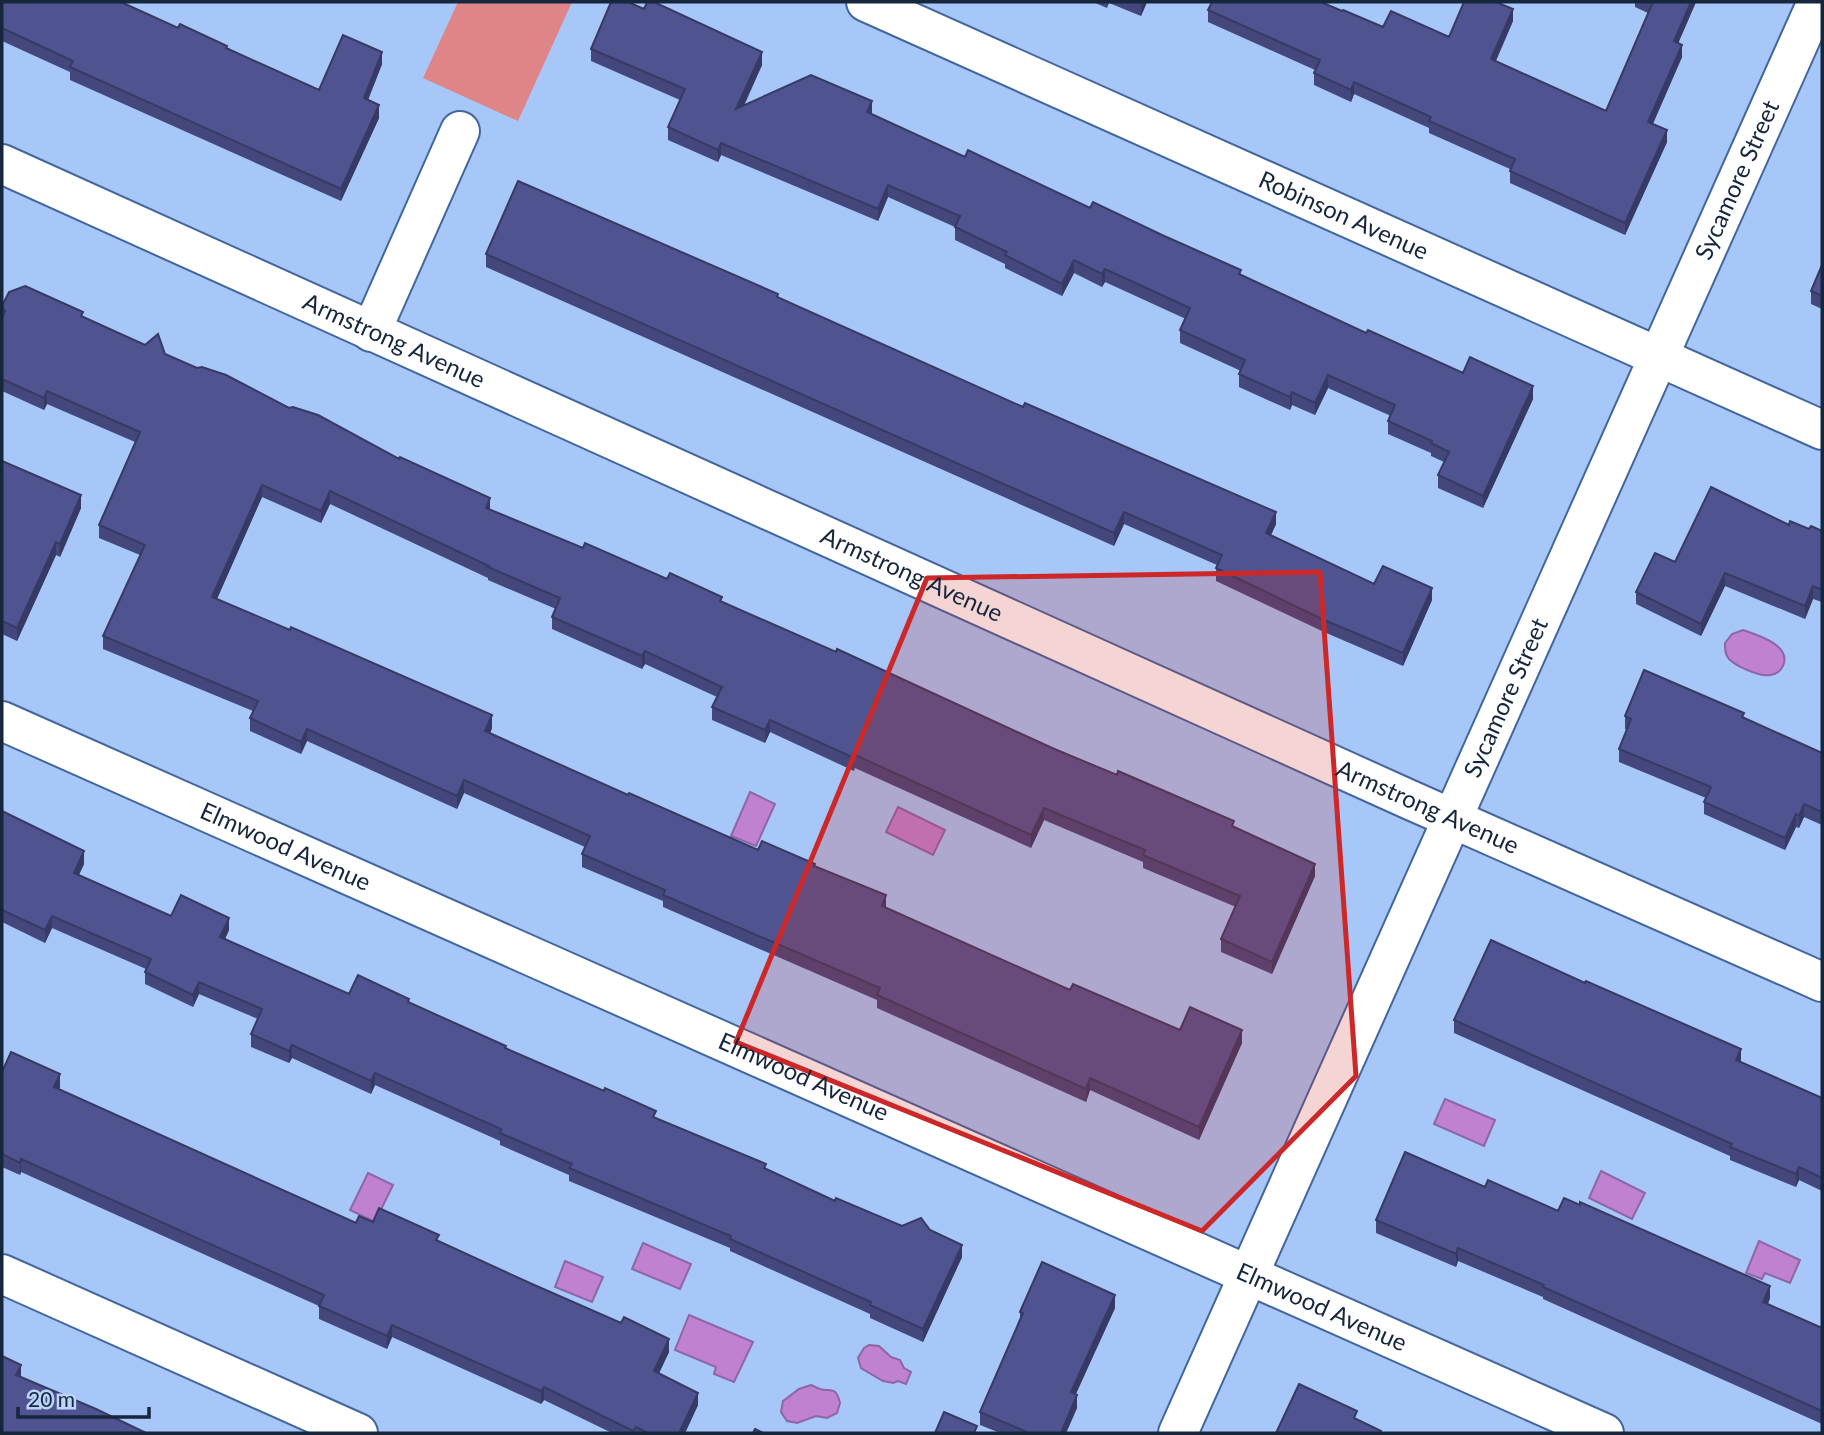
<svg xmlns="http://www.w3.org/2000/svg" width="1824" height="1435" viewBox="0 0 1824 1435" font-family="Lato,sans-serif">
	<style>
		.green { fill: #df8587 }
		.water { fill: #c081d1; stroke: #8d66a5; stroke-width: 2 }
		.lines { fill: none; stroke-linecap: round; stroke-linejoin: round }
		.minor-casing { stroke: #42669d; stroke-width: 42 }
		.minor { stroke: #fff; stroke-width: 38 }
		.wall { fill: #44477c }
		.shaded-wall { fill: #373a65 }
		.building { fill: #4f5390; stroke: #373a65; stroke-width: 2 }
		.marked { fill: #cc2829; fill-opacity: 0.2; stroke: #cc2829; stroke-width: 5; stroke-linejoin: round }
		.labels { text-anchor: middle; stroke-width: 7; stroke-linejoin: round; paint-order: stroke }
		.street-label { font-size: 24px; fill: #16263d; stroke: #bbd4f9 }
	</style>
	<rect width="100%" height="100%" fill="#a7c7f8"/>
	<path class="green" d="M458 2H572L518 121 423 78Z"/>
	<path class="water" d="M1743 630C1757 635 1792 645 1783 666 1781 671 1775 675 1770 675 1759 677 1736 666 1729 659 1725 655 1725 649 1725 643L1732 634Z
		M750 792 775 804 756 846 731 836Z
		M898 807 945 830 933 855 886 832Z
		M1445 1099 1495 1120 1484 1146 1434 1124Z
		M1601 1171 1645 1193 1632 1219 1589 1198Z
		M368 1173 393 1185 375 1222 350 1210Z
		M1759 1241 1800 1260 1790 1283 1765 1273 1762 1279 1746 1273Z
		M643 1243 691 1264 680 1289 632 1269Z
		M565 1261 603 1277 592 1302 555 1287Z
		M689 1315 753 1342 734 1382 714 1374 716 1367 675 1350Z
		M869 1345 879 1346 891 1357 900 1360 904 1368 911 1372 906 1384 898 1381 893 1383 883 1381 861 1368 858 1358 864 1348Z
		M811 1385C814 1386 817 1388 820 1389 831 1392 836 1386 840 1403L837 1413 827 1418 816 1416 797 1423 787 1421 781 1412 783 1401 799 1389Z"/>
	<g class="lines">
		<g class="minor-casing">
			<g id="minor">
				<path id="s1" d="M866 2 1822 430"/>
				<path id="s2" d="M2 164 1408 799 1822 982"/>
				<path d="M371 332 460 131"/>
				<path id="s3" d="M2 721 1604 1433"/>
				<path d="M2 1274 358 1433"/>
				<path id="s4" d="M1178 1433 1817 2"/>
			</g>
		</g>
		<use href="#minor" class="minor"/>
	</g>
	<path class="wall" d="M2 2 178 28 319 90 382 64 368 100 379 118 341 201 70 80V72L2 41Z
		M1093 2H1147L1141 16 1109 3 1107 8Z
		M1635 2H1696L1678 43 1682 57 1653 124 1667 142 1625 235 1510 183V169L1429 133V128L1354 94 1351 102 1314 85V73L1315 70 1208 22V10L1342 11 1383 27 1449 37 1513 21 1496 61 1606 111 1648 13 1635 7Z
		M591 49 762 65 744 106 871 114 965 157 1090 208 1366 333 1463 373 1533 399 1483 508 1438 488V475L1444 462 1431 456V453L1388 434V421L1391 416 1328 388 1315 415 1292 405 1290 410 1239 387V374L1241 371 1180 343V330L1186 319 1105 282 1102 287 1074 273 1062 296 1005 268V264L955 240V227L888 197 878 221 721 155 718 162 668 140V127L680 100 591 61Z
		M486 254 778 298 1276 524 1271 535 1374 584 1432 600 1403 666 1324 632 1216 581V568L1217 565 1124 524 1114 546 486 267Z
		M1822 265V309L1811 304V291Z
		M2 306 83 317 165 354 289 408 490 509 583 548 722 602 1234 827 1315 876 1272 974 1221 952V939L1236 907 1143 868V862L1044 820 1031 848 855 768 854 771 770 732 765 743 712 720V707L717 697 645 664 642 669 552 629V617L556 609 488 580V578L330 504 321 523 262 497 217 599 492 728 490 734 628 795 758 850 815 866 886 908 1070 990 1180 1030 1242 1043 1199 1140 1090 1090 1086 1102 877 1008V1000L663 907V901L582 867V854L585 847 464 793 457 809 307 741 301 754 250 731V718L253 711 103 649V636L140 555 99 538V525L135 442 47 404 44 410 2 391Z
		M2 461 81 508 60 557 56 555 17 641 2 634Z
		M1789 525 1822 531V602L1813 599 1805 619 1725 586 1701 636 1636 604V592L1675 562Z
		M1625 716 1744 718 1822 753V825L1804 817 1799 828 1796 827 1785 850 1704 814V802L1706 798 1619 762V749L1627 730 1625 729Z
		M2 811 84 864 79 875 171 916 229 930 225 939 349 994 409 1002 506 1049 835 1201 902 1226 930 1230 962 1257 923 1342 870 1318V1314L730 1251V1248L569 1181V1175L500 1145V1141L375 1085 371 1094 292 1058 289 1063 251 1047V1034L258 1019 199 994 193 1007 145 984V972L146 969 52 928 45 943 2 922Z
		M1454 1020 1741 1062 1822 1098V1191L1799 1180 1796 1187 1730 1160V1156L1454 1033Z
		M2 1072 60 1087 59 1089 356 1223 373 1222 439 1241 669 1352 659 1373 698 1405 685 1433H612L544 1400 541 1404 392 1337 387 1349 319 1319V1306L21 1172 20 1175 2 1167Z
		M1485 1187 1558 1211 1770 1298 1768 1304 1822 1328V1424L1543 1299V1297L1458 1261 1456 1267 1376 1233V1220Z
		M1115 1308 1075 1395 1077 1408 1066 1433H1000L980 1425V1412L1020 1321V1312Z"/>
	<path class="shaded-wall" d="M1141 2H1147L1141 16Z
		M1691 2H1696L1674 53V41Z
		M1513 9V21L1491 71V59Z
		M1682 45V57L1648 134V122Z
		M382 52V64L364 110V98Z
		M762 52V65L736 121V109Z
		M1354 82V94L1351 102V90Z
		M872 101V114L867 112Z
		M379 105V118L341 201V189Z
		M1667 130V142L1625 235V223Z
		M721 143V155L718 162V150Z
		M888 185V197L878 221V209Z
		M1074 260V273L1062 296V284Z
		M1105 269V282L1102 287V274Z
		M1328 375V388L1315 415V403Z
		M1533 386V399L1483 508V496Z
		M47 391V404L44 410V398Z
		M1292 392V405L1290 410V397Z
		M262 485V497L212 610V597Z
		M330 491V504L321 523V511Z
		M81 495V508L60 557V544Z
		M490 498V511L486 508Z
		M1124 512V524L1114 546V533Z
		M1276 512V524L1266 546V533Z
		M56 542V555L17 641V628Z
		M1725 573V586L1701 636V624Z
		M1813 586V599L1805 619V606Z
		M1432 588V600L1403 666V653Z
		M645 651V664L642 669V656Z
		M492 715V728L485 744V731Z
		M770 720V732L765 743V730Z
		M307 729V741L301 754V742Z
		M464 780V793L457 809V796Z
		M1804 804V817L1799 828V816Z
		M1044 808V820L1031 848V835Z
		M1796 814V827L1785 850V838Z
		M84 851V864L74 885V873Z
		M1315 864V876L1272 974V962Z
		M886 895V908L882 906Z
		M52 916V928L45 943V930Z
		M229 918V930L220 950V937Z
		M199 982V994L193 1007V995Z
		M1242 1030V1043L1199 1140V1127Z
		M292 1045V1058L289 1063V1051Z
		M1741 1049V1062L1736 1060Z
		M375 1073V1085L371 1094V1081Z
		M60 1074V1087L54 1100V1087Z
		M1090 1078V1090L1086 1102V1089Z
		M21 1159V1172L20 1175V1163Z
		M1799 1167V1180L1796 1187V1174Z
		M962 1245V1257L923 1342V1329Z
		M1458 1248V1261L1456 1267V1254Z
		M1770 1286V1298L1763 1315V1302Z
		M1115 1295V1308L1071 1405V1392Z
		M392 1325V1337L387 1349V1336Z
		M669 1339V1352L654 1384V1371Z
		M21 1365V1377L16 1375Z
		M544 1387V1400L541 1404V1391Z
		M698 1393V1405L685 1433H679Z
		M1077 1395V1408L1066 1433H1061Z"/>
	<path class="building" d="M2 2H121L178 28 180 24 227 46 226 48 319 90 343 35 382 52 364 98 379 105 341 189 70 67 73 61 2 28Z
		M611 2H628L644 9 647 2H654L762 52 736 109 811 75 872 101 867 112 965 157 968 150 1090 208 1093 202 1162 235 1241 270 1239 274 1366 333 1368 330 1463 373 1470 357 1533 386 1483 496 1438 475 1449 452 1431 443 1432 441 1388 421 1395 405 1328 375 1315 403 1292 392 1290 397 1239 374 1245 360 1180 330 1190 308 1105 269 1102 274 1074 260 1062 284 1005 255 1007 252 955 227 960 216 888 185 878 209 721 143 718 150 668 127 685 89 591 49Z
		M1212 2H1321L1342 11 1343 10 1383 27 1391 11 1449 37 1464 2H1496L1513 9 1491 59 1606 111 1653 2H1651H1691L1674 41 1682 45 1648 122 1667 130 1625 223 1510 171 1515 159 1429 121 1431 117 1354 82 1351 90 1314 73 1320 60 1208 10Z
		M518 181 778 294 777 297 1023 407 1025 403 1276 512 1266 533 1374 584 1383 566 1432 588 1403 653 1324 620 1216 568 1222 555 1124 512 1114 533 486 254Z
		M1822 265V296L1811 291Z
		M25 286 83 312 81 316 145 345 158 334 165 354 197 368 202 367 226 375 289 408 293 407 318 415 399 459 400 457 490 498 486 508 583 548 585 543 667 579 670 573 722 597 720 601 836 652 837 649 1052 748 1117 775 1118 771 1234 821 1232 826 1315 864 1272 962 1221 939 1240 896 1143 855 1145 850 1044 808 1031 835 855 755 854 758 770 720 765 730 712 707 722 687 645 651 642 656 552 617 560 598 488 567 489 566 330 491 321 511 262 485 212 597 290 630 291 627 492 715 485 731 628 795 629 793 758 850 762 841 815 864 814 866 886 895 882 906 1070 990 1073 984 1180 1030 1190 1007 1242 1030 1199 1127 1090 1078 1086 1089 877 995 880 988 663 895 665 890 582 854 590 836 464 780 457 796 307 729 301 742 250 718 258 701 103 636 145 545 99 525 140 432 47 391 44 398 2 379V318L5 311 2 306 9 292Z
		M2 461 81 495 60 544 56 542 17 628 2 621Z
		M1711 487 1789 525 1790 521 1809 529 1811 526 1822 531V590L1813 586 1805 606 1725 573 1701 624 1636 592 1655 553 1675 562Z
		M1644 670 1744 713 1742 717 1822 753V812L1804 804 1799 816 1796 814 1785 838 1704 802 1711 787 1619 749 1631 719 1625 716Z
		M2 811 84 851 74 873 171 916 181 895 229 918 220 937 349 994 358 975 409 999 408 1002 506 1046 505 1048 604 1091 605 1088 656 1111 653 1117 766 1164 764 1168 835 1201 836 1198 902 1226 921 1218 930 1230 962 1245 923 1329 870 1305 871 1302 730 1239 731 1236 569 1168 572 1164 500 1133 501 1129 375 1073 371 1081 292 1045 289 1051 251 1034 262 1009 199 982 193 995 145 972 151 959 52 916 45 930 2 910Z
		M1491 940 1585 983 1586 981 1741 1049 1736 1060 1822 1098V1178L1799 1167 1796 1174 1730 1147 1732 1144 1454 1020Z
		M11 1052 60 1074 54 1087 356 1223 359 1216 373 1222 379 1208 439 1235 436 1240 532 1284 621 1323 624 1317 669 1339 654 1371 698 1393 679 1433H648L636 1427 633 1431 544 1387 541 1391 392 1325 387 1336 319 1306 324 1295 21 1159 20 1163 2 1154V1072Z
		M1405 1152 1485 1187 1488 1180 1558 1211 1564 1198 1580 1205V1202L1770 1286 1763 1302 1822 1328V1411L1543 1287 1544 1285 1458 1248 1456 1254 1376 1220Z
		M1042 1262 1115 1295 1071 1392 1077 1395 1061 1433H1029L980 1412 1023 1313 1020 1312Z
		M2 1356 21 1365 16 1375 96 1409 146 1433H2Z
		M1299 1384 1357 1411 1354 1418 1381 1431 1380 1433H1276Z
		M944 1412 977 1426 974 1433H935Z
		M755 1429 763 1433H753Z"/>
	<path class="marked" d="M1320 572 1356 1076 1202 1231 736 1042 927 578Z"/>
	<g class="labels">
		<g class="street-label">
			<text dy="8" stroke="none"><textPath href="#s4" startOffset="1372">Sycamore Street</textPath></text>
			<text dy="8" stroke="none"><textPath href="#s1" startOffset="523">Robinson Avenue</textPath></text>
			<text dy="8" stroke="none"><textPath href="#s2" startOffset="430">Armstrong Avenue</textPath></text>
			<text dy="8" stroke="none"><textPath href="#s2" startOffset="998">Armstrong Avenue</textPath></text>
			<text dy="8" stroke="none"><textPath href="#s4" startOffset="805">Sycamore Street</textPath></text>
			<text dy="8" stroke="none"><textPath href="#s2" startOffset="1564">Armstrong Avenue</textPath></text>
			<text dy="8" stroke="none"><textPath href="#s3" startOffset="310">Elmwood Avenue</textPath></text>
			<text dy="8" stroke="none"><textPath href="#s3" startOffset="877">Elmwood Avenue</textPath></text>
			<text dy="8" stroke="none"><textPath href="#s3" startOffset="1444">Elmwood Avenue</textPath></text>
		</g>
	</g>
	<rect width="1824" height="1435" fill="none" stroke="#16263d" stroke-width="7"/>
	<path d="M18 1407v10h131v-10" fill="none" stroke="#16263d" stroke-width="3.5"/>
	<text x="28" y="1407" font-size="21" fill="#16263d" stroke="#bbd4f9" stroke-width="5" paint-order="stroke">20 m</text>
</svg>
